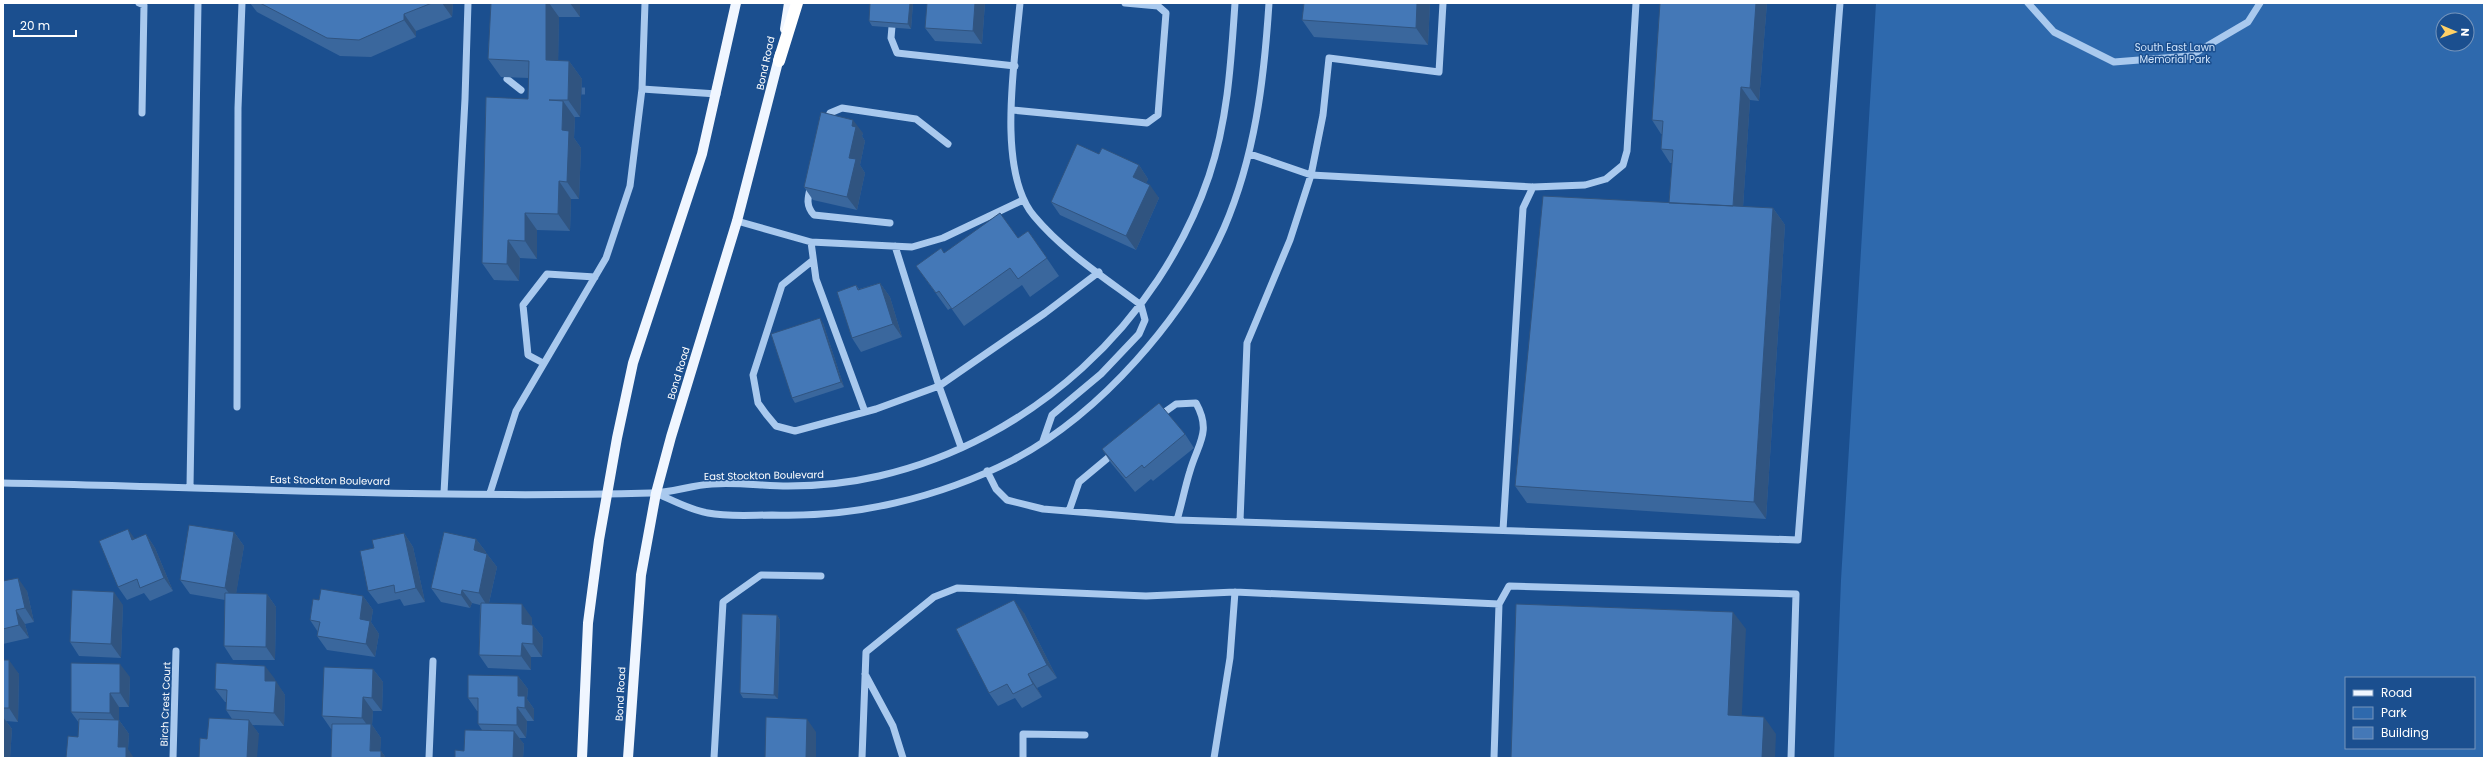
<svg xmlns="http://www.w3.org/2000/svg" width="2487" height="761" viewBox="0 0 2487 761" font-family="Poppins,sans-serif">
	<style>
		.green { fill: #2e69ad; fill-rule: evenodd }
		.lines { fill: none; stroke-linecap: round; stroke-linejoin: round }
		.minor-tunnel { stroke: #3d69a0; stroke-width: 7; stroke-dasharray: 7 3.5; stroke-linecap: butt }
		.minor { stroke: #a9c9ee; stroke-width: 7 }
		.major { stroke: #f0f6ff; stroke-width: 10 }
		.highway { stroke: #fff; stroke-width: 12 }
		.wall { fill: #3a679d }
		.shaded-wall { fill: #305480 }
		.building { fill: #4478b7; stroke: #305480 }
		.labels { text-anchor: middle; stroke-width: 3; stroke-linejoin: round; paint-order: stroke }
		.park-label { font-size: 10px; fill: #cfe3fa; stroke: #1b4f8f }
		.street-label { font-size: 10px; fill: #fff; stroke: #1b4f8f }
	</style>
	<rect width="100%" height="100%" fill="#1b4f8f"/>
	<path class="green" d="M1876 3H2484V758H1834L1841 580ZM2443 20H2467V44H2443ZM2346 678H2474V748H2346Z"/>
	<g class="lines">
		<path class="minor-tunnel" d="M571 91H585"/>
		<path class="minor" d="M139 3 144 5 142 113
			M894 3 891 38 897 53 1015 66
			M1020 3C1015 59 996 171 1034 216 1063 251 1105 278 1141 305L1145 320 1139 334 1101 374 1052 415 1043 441
			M2028 3 2054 32 2114 62 2190 56 2248 22 2260 3
			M507 79 521 90
			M642 89 717 94
			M1012 110 1147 123 1158 115 1166 13 1158 6 1125 3
			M826 123 830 113 842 108 916 119 948 144
			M1250 154 1311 175 1533 187 1585 185 1606 179 1623 165 1627 151 1636 3
			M811 185C808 197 805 205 814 215L890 223
			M737 221 811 242 912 247 943 238 1023 200
			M811 242 816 279 865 412
			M895 246 939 386 961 447
			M812 261 782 285 753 375 758 403 766 414 776 426 795 431 876 409 939 386 1045 313 1099 272
			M543 363 528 355 523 305 547 274 595 277
			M237 407 238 108 242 3
			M1159 416 1176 404 1196 403C1212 432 1198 443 1190 471 1185 487 1182 503 1177 520
			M987 471 996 489 1007 500 1043 509 1177 520 1798 540 1840 3
			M3 483C219 487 436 499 651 493 672 493 691 485 712 484 737 482 763 486 788 486 818 486 849 483 879 476 1031 441 1159 323 1209 176 1228 119 1231 62 1235 3
			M190 487 198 3
			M444 493 465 99 468 3
			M490 493 516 411 606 258 630 186 642 89 645 3
			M656 493C672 500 690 510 708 513 728 517 752 515 772 515 854 518 939 498 1013 460 1100 414 1184 318 1224 228 1255 156 1264 81 1269 3
			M1069 511 1079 482 1115 452
			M1240 521 1247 343 1290 240 1311 175 1323 115 1329 58 1439 72 1443 3
			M1503 530 1523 208 1533 187
			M865 674 893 726 903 758
			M173 758 176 651
			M429 758 433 661
			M714 758 723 602 761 575 821 576
			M862 758 866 652 934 597 957 588 1146 596 1235 592 1499 604
			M1023 758V734L1085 735
			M1214 758 1230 658 1235 592
			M1494 758 1499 604 1509 586 1796 594 1791 758"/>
		<path class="major" d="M785 29 789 3
			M582 758 588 623 599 540 617 438 633 363 702 154 736 3
			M628 758 641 575 656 493 671 437 737 221 780 54"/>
		<path class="highway" d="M779 61 797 3"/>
	</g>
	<path class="wall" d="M250 3H453L452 17 416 31V37L371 57 340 56 257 12Z
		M491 3H580V17H559L558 61H569L582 79 580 117H574L575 118 574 138 581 148 579 199H571L570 231 537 230V259L520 258 519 281 494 280 482 263 528 99 529 78 501 77 488 59Z
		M913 3 911 29 872 26 869 21Z
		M985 3 982 44 935 41 925 28Z
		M1430 3 1428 45 1314 37 1302 20Z
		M1767 3 1759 101 1750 100 1743 207 1773 208 1785 225 1766 519 1527 503 1515 486 1669 203 1672 163H1670L1661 149 1662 134H1661L1652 120Z
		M863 133 862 136 865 141 860 165 865 173 857 210 813 200 804 187Z
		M1099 154 1139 165 1148 179 1146 183 1159 198 1136 250 1060 215 1051 202Z
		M1028 231 1059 276 1030 297 1022 285 964 326 951 308 948 310 916 266 944 253 1018 238Z
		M880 283 890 297 902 337 861 352 852 338 856 285 859 289Z
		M823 323 844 387 795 403 792 398Z
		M1185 434 1194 448 1153 481 1151 479 1135 492 1111 463 1102 449Z
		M234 532 244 546 236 593 267 594 276 607 275 660H233L224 646 225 600 190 594 180 580Z
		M404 533 413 547 425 602 404 606 400 599 378 604 368 591 374 548Z
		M146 534 155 548 173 591 150 601 144 593 127 600 118 587 135 539Z
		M476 539 486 552 485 553 487 554 497 567 489 603 532 618V625H533L543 638 542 657H531V670L488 668 479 655 480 605 472 603 470 608 441 602 431 588Z
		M3 581 27 591 34 622 25 624 29 638 3 644Z
		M363 596 373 610 371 622 379 634 375 657 327 650 317 636 318 632 310 620 319 600Z
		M123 605 121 658 79 656 70 642Z
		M1024 613 1057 678 1037 688 1042 697 1022 708 1015 698 998 706 989 693Z
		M777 615 780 620 778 699 743 698 740 693Z
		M3 660 19 674 18 722 6 721 12 729 10 758H3Z
		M373 669 383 682 382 711H373L372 725 381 738 380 751H381L386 758H331L332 729H331L322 716Z
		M518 676 528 689 527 699 534 709V721H527L526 738H519L524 744 523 758H455L464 751 482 730 478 724V711H477L468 698Z
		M130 677 129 707H119V720L129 734 128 749 79 723 71 712Z
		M275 679V681L285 695 284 726 252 725 259 734 207 739 232 719 226 710V702H225L215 689Z"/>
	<path class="shaded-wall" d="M442 3H453L452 17Z
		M546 3H549L559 17 558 77 546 60Z
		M570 3H580V17Z
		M910 3H913L911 29 908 24Z
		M975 3H985L982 44 973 31Z
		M1417 3H1430L1428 45 1416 28Z
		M1756 3H1767L1759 101 1750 88Z
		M404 14 416 31V37L404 20Z
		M569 61 582 79 580 117 568 100Z
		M1741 87 1750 100 1742 223 1733 210Z
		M563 101 575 118 574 138 581 148 579 199 567 182 562 130Z
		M853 120 863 133 862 136 865 141 860 165 865 173 857 210 847 197 849 158 852 126Z
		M1139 165 1148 179 1143 191 1133 177Z
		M559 181 571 199 570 231 558 214Z
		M1150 185 1159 198 1136 250 1126 236Z
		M1773 208 1785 225 1766 519 1754 502Z
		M525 213 537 230V259L525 241Z
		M508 240 520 258 519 281 507 264Z
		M880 283 890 297 902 337 893 324Z
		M820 318 823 323 844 387 841 382Z
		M128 529 137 542 132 540Z
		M234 532 244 546 235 601 225 588Z
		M404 533 413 547 425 602 416 588Z
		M146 534 155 548 173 591 164 578Z
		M476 539 486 552 483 564 474 550Z
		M487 554 497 567 488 607 479 593Z
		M18 578 27 591 34 622 25 608Z
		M462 590 472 603 470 608 461 595Z
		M114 592 123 605 121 658 111 644Z
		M267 594 276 607 275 660 266 647Z
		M363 596 373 610 371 622 379 634 375 657 366 644 360 619Z
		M1014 600 1024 613 1057 678 1047 665Z
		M522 604 532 618 531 638 522 624Z
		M16 610 25 624 29 638 19 625Z
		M1733 612 1746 629 1741 732 1728 715Z
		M777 615 780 620 778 699 774 695Z
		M533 625 543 638 542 657 533 644Z
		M522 643 531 657V670L521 656Z
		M9 660 19 674 18 722 9 708Z
		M120 664 130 677 129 707 120 693Z
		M265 666 275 679 274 694 265 681Z
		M373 669 383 682 382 711 372 698Z
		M1028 674 1037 688 1042 697 1033 684Z
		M518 676 528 689 527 699 534 709V721L525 708 518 696Z
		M276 681 285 695 284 726 274 713Z
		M110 693 119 707V720L129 734 128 749 134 758H126L118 747 119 726 110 713Z
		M363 697 373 711 372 725 381 738 380 758 370 751 371 730 362 718Z
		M517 707 527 721 526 738 517 725Z
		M3 717 12 729 10 758H3Z
		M1764 717 1776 734 1775 758H1762Z
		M807 719 816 732V758H806Z
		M249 720 259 734 257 758H247Z
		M514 731 524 744 523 758H513Z
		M381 751 386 758H381Z"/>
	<path class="building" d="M260 3H432L404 14V20L359 40 327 38Z
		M491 3H546V60L569 61 568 100H549L563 101 562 130 569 131 567 182 559 181 558 214 525 213V241L508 240 507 264 482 263 486 97 528 99 529 61 488 59Z
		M870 3H910L908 24 869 21Z
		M927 3H975L973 31 925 28Z
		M1304 3H1417L1416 28 1302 20Z
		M1660 3H1756L1750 88 1741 87 1733 206 1669 203 1673 150 1661 149 1663 121 1652 120Z
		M821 112 853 120 852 126 856 127 849 158 856 159 847 197 804 187Z
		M1077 144 1099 154 1102 148 1139 165 1133 177 1150 185 1126 236 1051 202Z
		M1543 196 1773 208 1754 502 1515 486Z
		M1000 213 1018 238 1028 231 1047 258 1018 279 1010 268 952 309 939 291 936 293 916 266 941 248 944 253Z
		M880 283 893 324 852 338 837 292 856 285 858 290Z
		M820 318 841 382 792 398 771 334Z
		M1159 403 1185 434 1144 468 1142 465 1126 478 1102 449Z
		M189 525 234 532 225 588 180 580Z
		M128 529 132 540 146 534 164 578 140 588 137 579 118 587 99 541Z
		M444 532 476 539 474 550 487 554 479 593 462 590 461 595 431 588Z
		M404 533 416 588 395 593 394 585 368 591 360 551 374 548 372 540Z
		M18 578 25 608 16 610 19 625 3 629V581Z
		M321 589 363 596 360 619 370 621 366 644 317 636 320 622 310 620 313 599 319 600Z
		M72 590 114 592 111 644 70 642Z
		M225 593 267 594 266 647 224 646Z
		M1014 600 1047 665 1028 674 1033 684 1013 694 1007 684 989 693 956 629Z
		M481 603 522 604V624L533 625V644L522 643 521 656 479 655Z
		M1516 604 1733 612 1728 715 1764 717 1762 758H1511Z
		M742 614 777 615 774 695 740 693Z
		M3 660H9V708H3Z
		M71 663 120 664V693H110V713L71 712Z
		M216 663 265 666V681H276L274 713 226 710 227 690 215 689Z
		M324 667 373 669 372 698 363 697 362 718 322 716Z
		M468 675 518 676V696H525V708L517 707V725L478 724V698H468Z
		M766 717 807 719 806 758H765Z
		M209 718 249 720 247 758H199L200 738 207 739Z
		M79 719 119 720 118 747H126V758H66L68 736 78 737Z
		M332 724H371L370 751H381V758H331Z
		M465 730 514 731 513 758H455V750L464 751Z"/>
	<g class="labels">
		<g class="park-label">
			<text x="2175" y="51">South East Lawn<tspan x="2175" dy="12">Memorial Park</tspan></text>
		</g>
		<g class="street-label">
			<text transform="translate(765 63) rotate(-78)" y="4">Bond Road</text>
			<text transform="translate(678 373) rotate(-73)" y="4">Bond Road</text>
			<text transform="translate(764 475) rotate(-1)" y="4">East Stockton Boulevard</text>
			<text transform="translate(330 480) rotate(1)" y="4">East Stockton Boulevard</text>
			<text transform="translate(620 694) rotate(-87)" y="4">Bond Road</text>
			<text transform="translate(165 704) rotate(-88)" y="4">Birch Crest Court</text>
		</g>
	</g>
	<rect width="2487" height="761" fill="none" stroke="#ffffff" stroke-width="8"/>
	<rect x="2345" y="677" width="130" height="72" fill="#1b4f8f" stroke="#7695bc"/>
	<rect x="2353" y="690" width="20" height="6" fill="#f0f6ff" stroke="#7695bc"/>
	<text x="2381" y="697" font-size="12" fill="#ffffff">Road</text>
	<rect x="2353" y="707" width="20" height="12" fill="#2e69ad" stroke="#7695bc"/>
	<text x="2381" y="717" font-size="12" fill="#ffffff">Park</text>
	<rect x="2353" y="727" width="20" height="12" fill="#4478b7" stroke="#7695bc"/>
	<text x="2381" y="737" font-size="12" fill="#ffffff">Building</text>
	<g transform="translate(2455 32) rotate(92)"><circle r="19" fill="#1b4f8f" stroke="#7695bc"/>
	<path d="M0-3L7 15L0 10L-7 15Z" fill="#ffd166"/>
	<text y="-6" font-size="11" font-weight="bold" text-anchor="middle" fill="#ffffff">N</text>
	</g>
	<path d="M14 30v6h62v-6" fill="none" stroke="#ffffff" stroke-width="2"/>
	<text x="20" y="30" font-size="12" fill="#ffffff" stroke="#1b4f8f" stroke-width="3" paint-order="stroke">20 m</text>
</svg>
